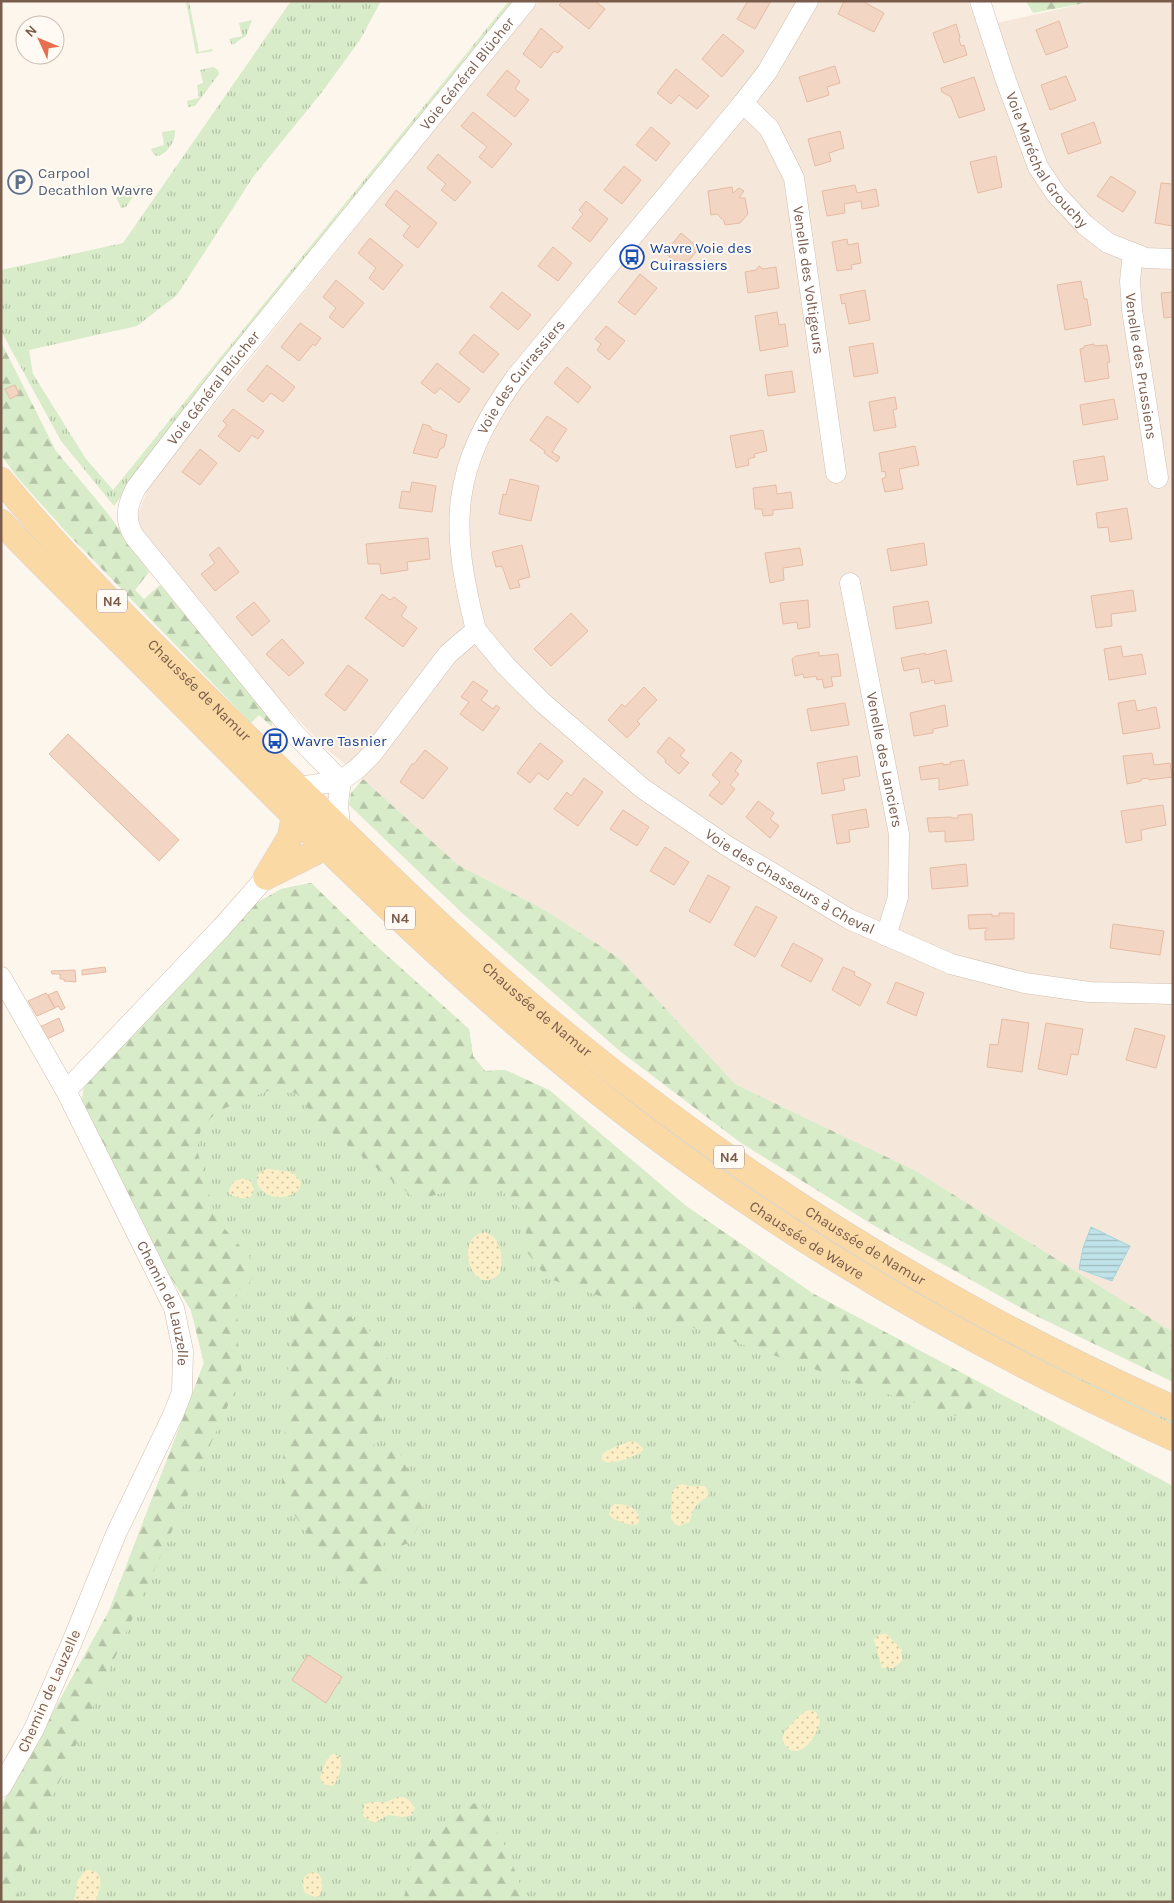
<svg xmlns="http://www.w3.org/2000/svg" width="1174" height="1903" viewBox="0 0 1174 1903" font-family="Karla,sans-serif">
	<style>
		.residential { fill: #f5e8da }
		.grass { fill: url(#grass-tufts) }
		.forest { fill: url(#forest-firs) }
		.sand { fill: url(#sand-dots) }
		.water { fill: url(#water-rules); stroke: #a5d3da }
		.building { fill: #f3d5c3; stroke: #e6bba3 }
		.lines { fill: none; stroke-linecap: round; stroke-linejoin: round }
		.minor-casing { stroke: #d1beb0; stroke-width: 21 }
		.major-casing { stroke: #dad1cd; stroke-width: 26 }
		.minor { stroke: #fff; stroke-width: 20 }
		.major { stroke: #fbd9a5; stroke-width: 25 }
		.labels { text-anchor: middle; stroke-width: 4; stroke-linejoin: round; paint-order: stroke }
		.shield { fill: #fffaf3; stroke: #a28b7f; stroke-width: 1 }
		.shield-label { font-size: 14px; font-weight: bold; fill: #7a5c4d }
		.street-label { font-size: 15px; fill: #7a5c4d; stroke: #fffaf3 }
		.service-label { font-size: 15px; fill: #4e5e75; stroke: #fffaf3; text-anchor: start }
		.transit-label { font-size: 15px; fill: #164399; stroke: #fffaf3; text-anchor: start }
	</style>
	<defs>
		<pattern id="grass-tufts" width="24" height="20" patternUnits="userSpaceOnUse" patternTransform="scale(1.25)"><rect width="24" height="20" fill="#d8ecc9"/><path d="M3 7l-1-3M5 7V3M7 7l1-3M15 17l-1-3M17 17v-4M19 17l1-3" fill="none" stroke="#b4c2a5"/></pattern>
		<pattern id="forest-firs" width="22" height="20" patternUnits="userSpaceOnUse" patternTransform="scale(1.25)"><rect width="22" height="20" fill="#d8ecc9"/><path d="M5 1l3.5 6h-7zM16 11l3.5 6h-7z" fill="#b4c2a5"/></pattern>
		<pattern id="sand-dots" width="8" height="8" patternUnits="userSpaceOnUse" patternTransform="scale(1.25)"><rect width="8" height="8" fill="#fcefc7"/><path d="M2 2h.1M6 6h.1" fill="none" stroke="#d1c5a4" stroke-width="1.8" stroke-linecap="round"/></pattern>
		<pattern id="water-rules" width="6" height="5" patternUnits="userSpaceOnUse" patternTransform="scale(1.25)"><rect width="6" height="5" fill="#bfe3e8"/><path d="M0 2.5h6" fill="none" stroke="#a0bbbe"/></pattern>
	</defs>
	<rect width="100%" height="100%" fill="#fdf6ec"/>
	<path class="residential" d="M539 1H968L978 27 1096 1H1173V1332L916 1171 735 1084 619 958 543 909 458 865 363 779 323 746 280 700 134 524 149 486 426 140Z"/>
	<path class="grass" d="M186 1H189L199 52 212 49 213 51 196 54Z
		M291 1H381L360 40 322 92 253 177 177 295 137 326 29 350 33 374 86 459 113 490 509 1H517L129 486 114 506 61 441 1 331V270L123 243Z
		M252 20 246 36 232 45 229 39 242 36 239 23Z
		M213 67 218 70 219 74 195 106 188 107 187 101 199 98 197 85 203 83 200 70Z
		M175 130C176 140 168 153 158 156L154 155 151 149 164 145 162 132Z
		M141 185 126 207 121 208 116 197 129 194 128 188Z
		M311 883 373 943 469 1029 473 1056 485 1071 505 1070 549 1090 686 1206 812 1293 1173 1486V1902H1V1806L109 1611 204 1363 191 1310 155 1252 82 1100 255 904 281 889Z
		M594 1072 1173 1419V1425L1049 1366 918 1295 858 1259 793 1218 693 1149 628 1101Z"/>
	<path class="forest" d="M1026 1H1096L1033 13Z
		M1 342 56 451 109 515 149 572 135 590 144 599 160 585 271 713 273 720 272 725 271 726 259 715 251 723 68 534 17 477 1 455Z
		M363 779 458 865 543 909 619 958 735 1084 916 1171 1173 1332V1382L1030 1313 873 1225 741 1143 621 1052 462 913 349 805 351 793Z
		M311 883 373 943 469 1029 473 1056 485 1071 505 1070 549 1090 686 1206 812 1293 994 1390 960 1417 893 1396 547 1278 527 1252 525 1213 499 1188 463 1187 417 1200 320 1123 296 1093 268 1091 218 1111 201 1128 197 1150 216 1219 255 1263 256 1273 246 1287 237 1291 238 1344 242 1374 22 1865 17 1901 1 1902V1806L109 1611 204 1363 191 1310 155 1252 82 1100 84 1085 255 904 281 889Z
		M315 1298 345 1314 369 1330 384 1350 394 1372 370 1460 386 1448 398 1451 423 1500 424 1517 409 1543 395 1548 382 1539 387 1564 381 1581C368 1590 357 1597 342 1585L281 1495 291 1320 297 1307Z
		M479 1800 506 1848 527 1902H403L413 1858 440 1825Z"/>
	<path class="sand" d="M268 1169 292 1172 301 1182 300 1189C272 1214 239 1175 268 1169Z
		M243 1178 250 1181 254 1189 251 1197C244 1200 236 1198 230 1194L229 1190 233 1182Z
		M484 1232C502 1237 503 1257 500 1273 473 1301 452 1238 484 1232Z
		M630 1441 636 1442 643 1448V1451C634 1457 610 1467 602 1460V1455L606 1451Z
		M683 1484C691 1488 698 1484 706 1487L709 1495C696 1505 693 1506 690 1522L679 1526 675 1524 671 1519 672 1492 678 1485Z
		M615 1504C626 1504 641 1508 639 1522L636 1525C626 1524 616 1522 609 1515L611 1507Z
		M883 1633 888 1635 902 1650V1661L893 1668H882L874 1640 877 1636Z
		M810 1710 816 1712 820 1720C819 1730 809 1749 797 1751 788 1752 779 1741 784 1733 786 1729 789 1726 792 1724 797 1718 802 1711 810 1710Z
		M333 1753 340 1757C343 1766 339 1778 333 1786L323 1784 320 1777 326 1761Z
		M398 1797H404L408 1799 415 1808 412 1815 402 1817 388 1815 374 1823 364 1817 362 1812 365 1804 372 1802H386Z
		M90 1870C108 1875 98 1890 96 1902H74L78 1880 85 1871Z
		M313 1872C324 1873 324 1888 319 1896L315 1897 305 1893C301 1883 302 1875 313 1872Z"/>
	<path class="water" d="M1091 1227 1130 1246 1112 1281 1079 1269 1083 1248Z"/>
	<path class="building" d="M563 1H595L605 9 589 29 559 5Z
		M748 1H771L755 29 737 19Z
		M844 1H862L884 13 874 32 838 14Z
		M1059 21 1068 47 1046 55 1036 30Z
		M956 24 960 37 959 39 961 46 964 45 967 55 944 63 933 33Z
		M541 28 563 47 558 53 554 51 541 68 523 54Z
		M723 34 744 51 722 77 702 59Z
		M835 66 840 83 827 87 829 95 807 102 799 77Z
		M676 69 709 96 697 109 679 95 671 104 657 93Z
		M507 70 520 81 515 89 529 100 515 117 487 95Z
		M1066 76 1076 100 1050 110 1041 85Z
		M974 77 985 110 959 118 951 97 942 92 941 88Z
		M473 112 512 144 492 168 479 157 487 147 461 126Z
		M1094 122 1101 143 1068 154 1061 134Z
		M651 127 670 143 656 161 636 145Z
		M840 131 844 148 829 153 831 161 815 166 808 139Z
		M438 154 471 182 455 201 441 190 446 184 427 168Z
		M996 156 1002 187 978 193 970 162Z
		M624 166 641 180 622 204 604 190Z
		M1111 176 1136 192 1123 212 1097 196Z
		M1161 183 1173 184V226L1155 223Z
		M855 185 857 193 876 189 879 206 862 209 861 201 844 204 845 213 827 216 822 191Z
		M732 187 733 193 739 188 744 191 739 198H745L748 214 740 223 725 225 724 221 717 214 711 215 708 191Z
		M396 190 437 223 418 248 403 236 410 226 385 205Z
		M586 201 608 219 590 242 572 228 583 214 579 210Z
		M681 233 699 248 683 268 665 253Z
		M370 238 403 265 383 290 369 278 376 268 358 253Z
		M847 239 848 245 858 243 861 263 851 265 852 269 837 271 832 242Z
		M553 247 572 263 558 281 538 266Z
		M759 266 763 269 776 267 779 288 748 293 745 272 756 270Z
		M640 274 657 288 635 315 618 302Z
		M336 280 364 303 343 328 329 317 336 308 323 297Z
		M1081 281 1084 299H1087L1091 325 1065 330 1057 285Z
		M865 290 870 320 849 324 845 303 842 304 840 295Z
		M502 292 531 315 518 330 490 307Z
		M1173 292V317L1164 318 1161 293Z
		M777 312 779 325 785 324 788 346 760 351 755 316Z
		M300 323 321 338 315 346 313 344 299 361 281 347Z
		M606 326 625 341 609 360 597 350 601 344 595 339Z
		M474 334 499 354 483 373 459 353Z
		M873 343 878 373 854 377 849 347Z
		M1094 344 1095 346 1107 345 1110 362 1107 363 1109 378 1085 382 1080 349 1084 348V346Z
		M437 363 470 389 459 403 440 388 435 394 421 383Z
		M267 365 295 387 283 402 271 393 263 402 247 390Z
		M567 367 591 387 578 403 554 383Z
		M792 371 795 392 768 396 765 375Z
		M15 385 19 394 10 399 5 389Z
		M895 397 897 409 893 410 896 427 874 431 869 402Z
		M1114 399 1118 419 1083 425 1080 405Z
		M233 409 264 431 258 439 252 435 239 452 218 436 227 425 223 421Z
		M547 416 567 429 552 452 560 457 557 462 544 453 545 451 530 440Z
		M423 424 430 426 432 430 447 435 444 447 440 449 437 458 413 453Z
		M763 430 767 451 754 454 755 457 748 459 749 465 736 468 730 436Z
		M915 446 919 465 899 469 903 489 885 492 882 479 886 477 885 471 882 472 879 453Z
		M200 449 217 463 200 485 182 472Z
		M1104 456 1108 480 1077 485 1073 461Z
		M510 479 539 486 531 521 499 514 503 494 506 495Z
		M412 482 436 486 432 512 399 508 402 491 410 492Z
		M776 485 777 494 791 492 793 508 773 510V515L763 516 762 509H755L753 488Z
		M1127 508 1132 539 1110 542 1108 527 1098 528 1096 513Z
		M428 538 430 559 407 562 408 570 381 574 380 564H368L366 544Z
		M924 543 927 565 891 571 887 549Z
		M522 545 530 577 518 580 520 587 510 589 502 566 496 567 492 552Z
		M219 547 239 572 215 591 201 574 215 563 209 555Z
		M800 548 803 565 783 568 784 580 770 583 765 553Z
		M1133 590 1136 611 1111 614 1112 626 1096 628 1091 596Z
		M382 594 390 600 394 597 407 607 401 616 417 628 403 647 365 618Z
		M808 600 810 627 798 629 797 622 783 624 780 603Z
		M928 601 932 623 896 629 893 607Z
		M254 602 270 621 252 636 236 617Z
		M571 613 588 631 551 666 534 649Z
		M282 639 304 663 289 676 266 654Z
		M1121 646 1123 657 1142 654 1146 674 1109 680 1104 649Z
		M946 650 952 681 935 684 934 680 922 683 919 668 904 671 901 658 925 653V655Z
		M819 652V656L838 654 841 676 831 677 833 686 824 688 822 679 817 680 816 676 804 678 803 674 795 676 792 659 796 656Z
		M348 665 368 680 345 711 325 695Z
		M473 681 488 691 481 700 493 709 496 705 500 708 483 731 460 714 469 702 461 697Z
		M644 687 657 700 637 721 640 724 627 738 608 720 622 704 625 707Z
		M1135 700 1137 711 1156 707 1160 728 1123 734 1118 703Z
		M845 703 849 725 811 731 807 709Z
		M945 705 948 726 933 729V733L914 736 910 713Z
		M68 734 179 840 159 861 49 754Z
		M669 737 685 750 680 756 689 763 679 774 665 762 666 760 657 752Z
		M540 743 563 761 548 780 538 773 530 783 517 773Z
		M425 750 448 768 423 799 400 782 412 764H414Z
		M731 752 742 761 735 771 739 774 730 785 735 789 722 805 709 795 720 782 712 775Z
		M1152 753 1154 765 1170 763 1172 777 1149 780 1148 778 1141 779V781L1127 784 1123 756Z
		M857 756 860 776 843 779 845 790 822 794 817 763Z
		M964 760 968 785 939 790V778L921 780 919 767 943 763V765L951 764 950 762Z
		M584 778 603 792 578 826 554 809 567 792 571 796Z
		M758 801 774 813 770 819 779 826 770 838 746 817Z
		M1163 805 1166 825 1141 830 1142 840 1126 843 1121 811Z
		M866 809 869 827 849 830 850 842 837 844 832 815Z
		M623 810 649 827 637 846 610 829Z
		M972 814 974 840 945 842V831L929 832 927 818 951 817 952 818H958V815Z
		M665 847 689 862 674 885 650 871Z
		M966 864 968 886 932 889 930 868Z
		M708 875 730 887 710 923 689 911Z
		M756 906 777 917 755 957 734 945Z
		M999 913H1014V939L985 940V931L987 930V928L969 929 968 915 992 914V916H999Z
		M1113 924 1164 931 1160 955 1110 948Z
		M793 943 823 959 811 982 781 966Z
		M105 967 106 972 82 975V970Z
		M843 967 855 972 854 975 871 984 860 1006 832 990Z
		M75 970 76 982 64 981V979H60V974H52L51 971Z
		M896 982 924 993 916 1016 887 1003Z
		M57 991 65 1008 61 1010 58 1006 55 1008 48 995Z
		M46 993 55 1008 37 1016 28 1001Z
		M59 1018 64 1031 47 1039 40 1027Z
		M1002 1019 1029 1023 1022 1072 987 1067 990 1044 998 1045Z
		M1046 1023 1083 1029 1078 1055 1071 1054 1067 1075 1038 1069Z
		M1135 1028 1165 1036 1156 1068 1126 1060Z
		M308 1655 342 1677 326 1703 292 1680Z"/>
	<g class="lines">
		<g class="minor-casing">
			<g id="minor">
				<path id="s1" d="M980 1 1005 78 1038 167 1056 194 1085 225 1108 243 1146 258 1173 259"/>
				<path id="s2" d="M743 103 769 128 794 178 836 473"/>
				<path id="s3" d="M1133 253 1130 281 1132 310 1158 478"/>
				<path id="s4" d="M850 583 899 834 898 897 886 936"/>
				<path id="s5" d="M476 630 506 666 543 703 642 788 727 846 849 919 951 964 1025 983 1089 992 1173 994"/>
				<path id="s6" d="M341 781 294 733 134 536C124 519 127 505 136 488L224 373 526 1"/>
				<path id="s7" d="M298 787 341 781 358 768 372 754 448 654 476 630C449 524 450 468 516 377L743 103 767 72 808 1"/>
				<path d="M340 828 338 803 341 781"/>
				<path id="s8" d="M1 977 66 1091 174 1308 183 1351 182 1392 173 1415 116 1534 72 1642 34 1729 1 1787"/>
				<path d="M66 1091 222 927 266 877"/>
			</g>
		</g>
		<g class="major-casing">
			<g id="major">
				<path id="s9" d="M1 480C81 577 174 665 263 753 362 850 460 949 568 1036 752 1186 957 1312 1173 1408"/>
				<path id="s10" d="M1 522C32 555 64 586 96 618 134 655 171 693 208 730 340 863 475 997 623 1112 792 1243 979 1350 1173 1438"/>
				<path d="M266 877 290 837 294 816"/>
				<path d="M266 877 326 847"/>
			</g>
		</g>
		<use href="#minor" class="minor"/>
		<use href="#major" class="major"/>
	</g>
	<defs>
		<g id="parking-ring" transform="scale(1.25)"><circle r="9.5" fill="#fffaf3" stroke="#5c6f8a" stroke-width="1.5"/><path d="M-3.5-5.5H1a3.5 3.5 0 0 1 0 7H-1V5.5H-3.5ZM-1-3.4V-.6H.8a1.4 1.4 0 0 0 0-2.8Z" fill="#5c6f8a"/></g>
		<g id="bus-ring" transform="scale(1.25)"><circle r="9.5" fill="#fffaf3" stroke="#1a4fb4" stroke-width="1.5"/><path d="M-5-6H5V4H4V6H2V4H-2V6H-4V4H-5ZM-3.5-4V0h7V-4ZM-3.5 1.2v1.5H-2V1.2ZM2 1.2v1.5H3.5V1.2Z" fill="#1a4fb4"/></g>
	</defs>
	<g fill-rule="evenodd">
		<use href="#parking-ring" x="20" y="182"/>
		<use href="#bus-ring" x="632" y="257"/>
		<use href="#bus-ring" x="275" y="741"/>
	</g>
	<g class="labels">
		<g class="shield">
			<rect x="97" y="589.5" width="30" height="23" rx="4"/>
			<rect x="385" y="906.5" width="30" height="23" rx="4"/>
			<rect x="714" y="1145.5" width="30" height="23" rx="4"/>
		</g>
		<g class="shield-label">
			<text x="112" y="606">N4</text>
			<text x="400" y="923">N4</text>
			<text x="729" y="1162">N4</text>
		</g>
		<g class="street-label">
			<text dy="5" stroke="none"><textPath href="#s6" startOffset="902">Voie Général Blücher</textPath></text>
			<text dy="5" stroke="none"><textPath href="#s1" startOffset="174">Voie Maréchal Grouchy</textPath></text>
			<text dy="5" stroke="none"><textPath href="#s2" startOffset="195">Venelle des Voltigeurs</textPath></text>
			<text dy="5" stroke="none"><textPath href="#s3" startOffset="114">Venelle des Prussiens</textPath></text>
			<text dy="5" stroke="none"><textPath href="#s7" startOffset="518">Voie des Cuirassiers</textPath></text>
			<text dy="5" stroke="none"><textPath href="#s6" startOffset="498">Voie Général Blücher</textPath></text>
			<text dy="5" stroke="none"><textPath href="#s9" startOffset="289">Chaussée de Namur</textPath></text>
			<text dy="5" stroke="none"><textPath href="#s4" startOffset="180">Venelle des Lanciers</textPath></text>
			<text dy="5" stroke="none"><textPath href="#s5" startOffset="405">Voie des Chasseurs à Cheval</textPath></text>
			<text dy="5" stroke="none"><textPath href="#s9" startOffset="754">Chaussée de Namur</textPath></text>
			<text dy="5" stroke="none"><textPath href="#s10" startOffset="1082">Chaussée de Wavre</textPath></text>
			<text dy="5" stroke="none"><textPath href="#s9" startOffset="1159">Chaussée de Namur</textPath></text>
			<text dy="5" stroke="none"><textPath href="#s8" startOffset="366">Chemin de Lauzelle</textPath></text>
			<text transform="translate(49 1691) rotate(-66)" y="5">Chemin de Lauzelle</text>
		</g>
		<g class="service-label">
			<text x="38" y="178">Carpool<tspan x="38" dy="17">Decathlon Wavre</tspan></text>
		</g>
		<g class="transit-label">
			<text x="650" y="253">Wavre Voie des<tspan x="650" dy="17">Cuirassiers</tspan></text>
			<text x="292" y="746">Wavre Tasnier</text>
		</g>
	</g>
	<rect width="1174" height="1903" fill="none" stroke="#7a5c4d" stroke-width="5"/>
	<g transform="translate(40 40) rotate(314)"><circle r="24" fill="#fffaf3" stroke="#cabbb1"/>
	<path d="M0-4L9 19L0 12L-9 19Z" fill="#e76f51"/>
	<text y="-8" font-size="14" font-weight="bold" text-anchor="middle" fill="#7a5c4d">N</text>
	</g>
</svg>
